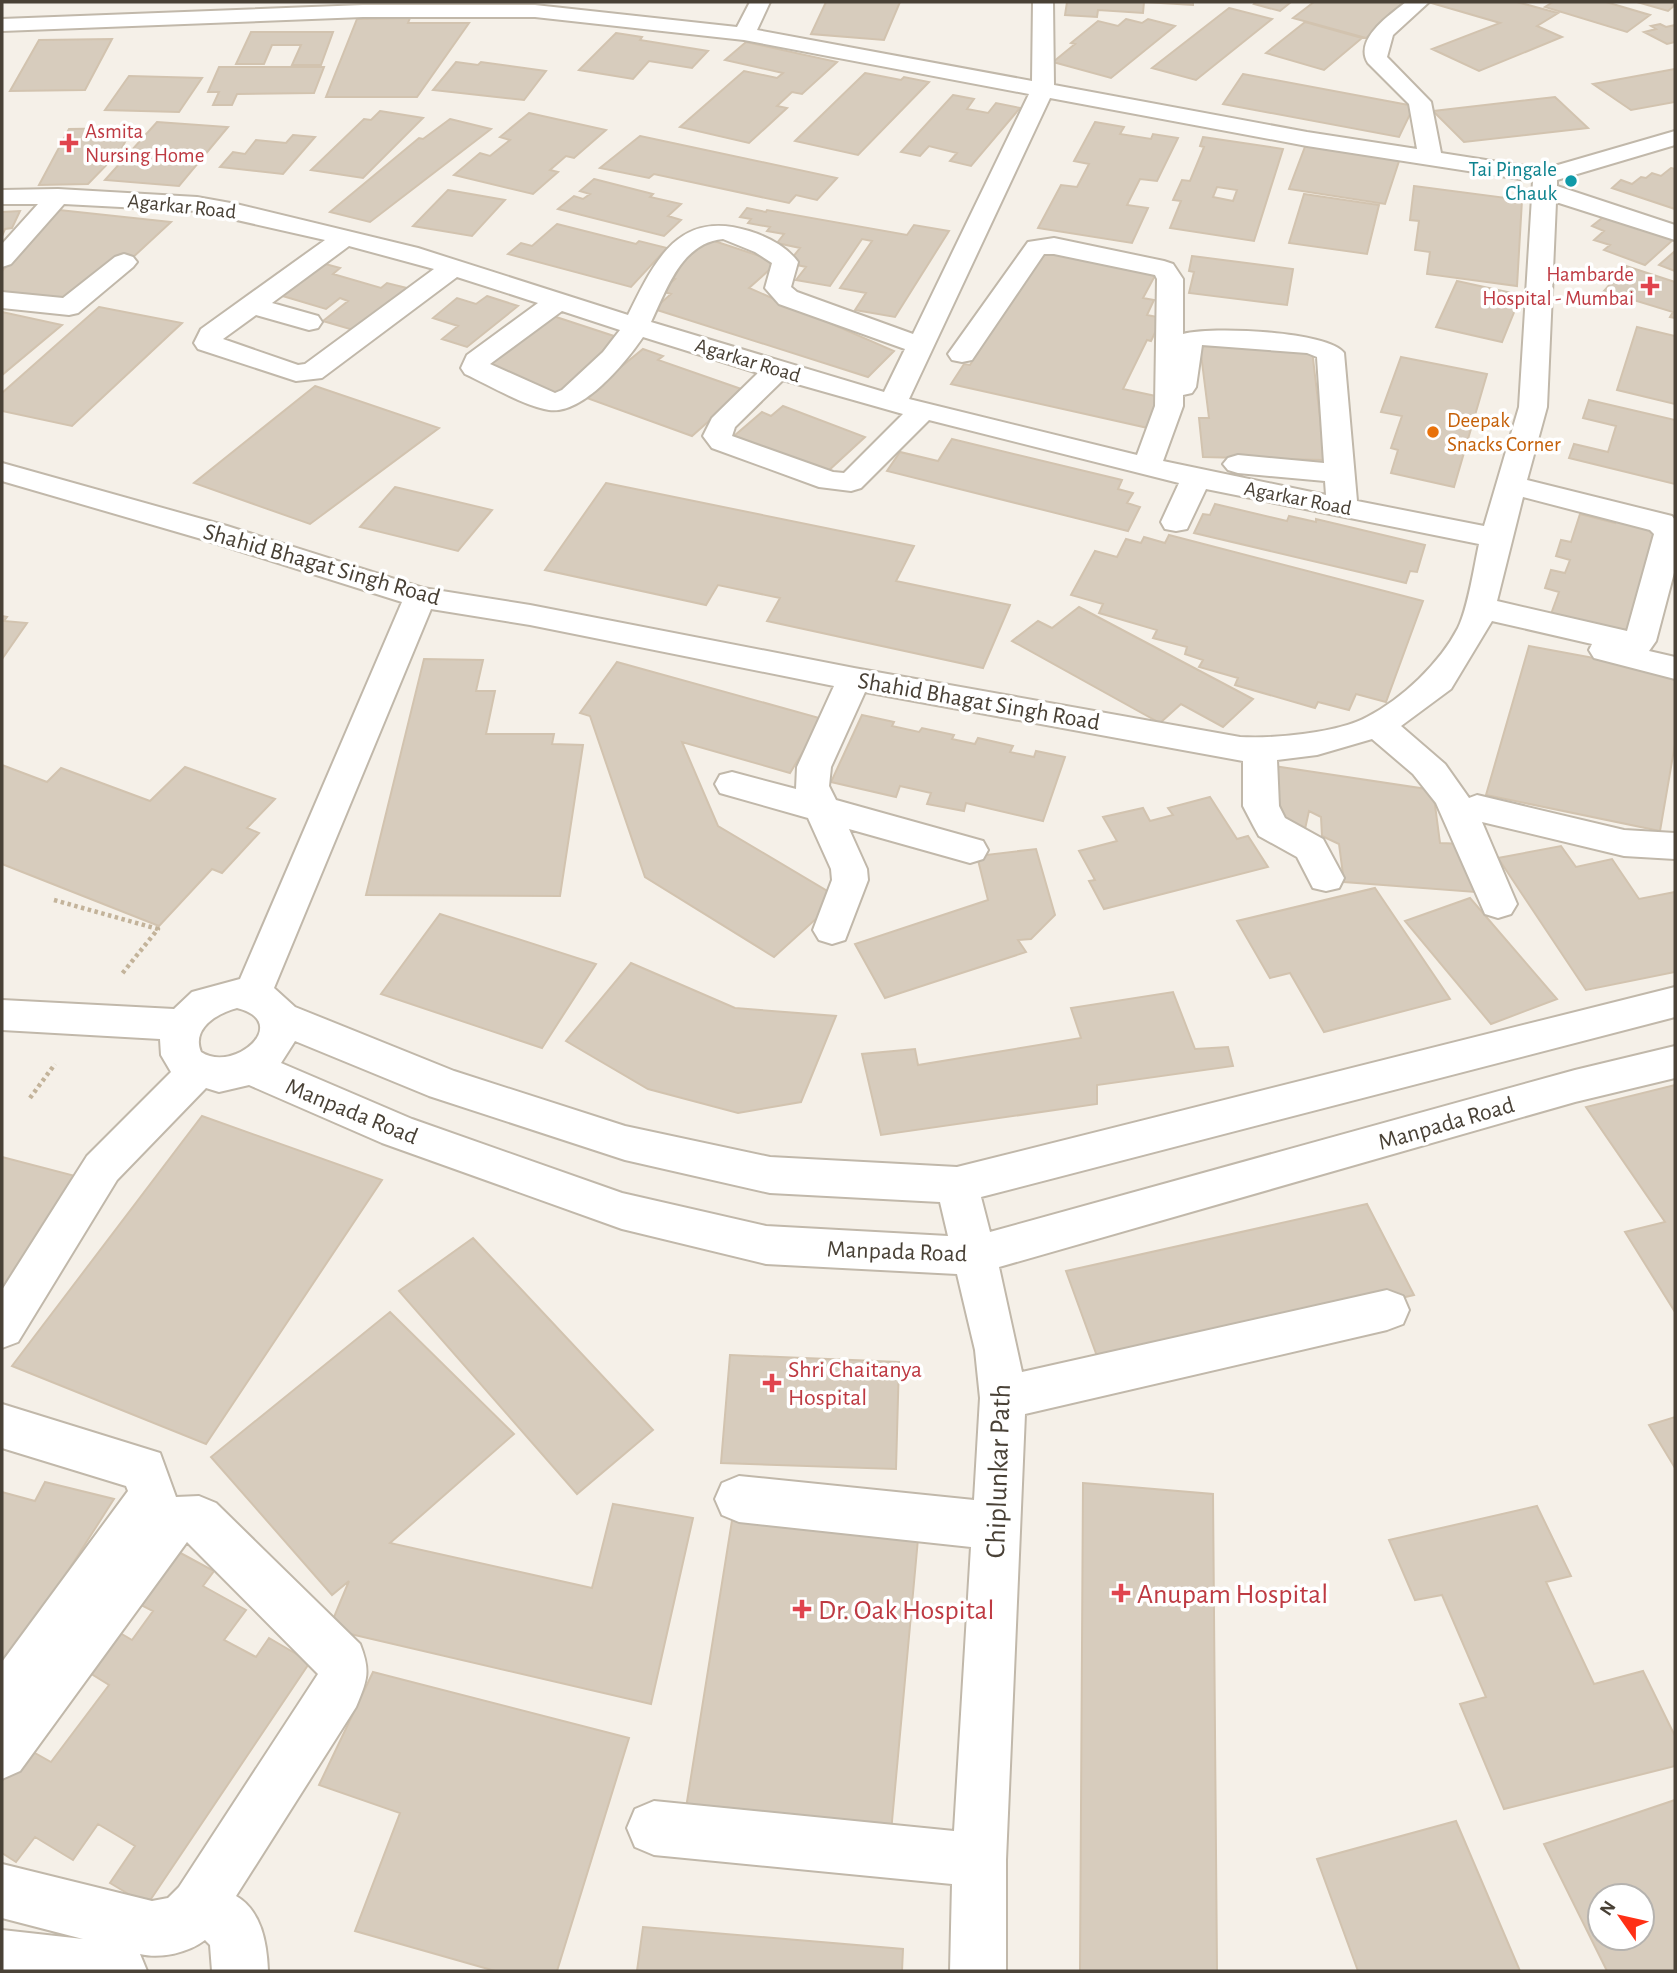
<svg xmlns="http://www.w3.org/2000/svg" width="1677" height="1973" viewBox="0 0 1677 1973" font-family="'Alegreya Sans',sans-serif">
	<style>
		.building { fill: #d7ccbd; stroke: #d2c3af; stroke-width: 2; fill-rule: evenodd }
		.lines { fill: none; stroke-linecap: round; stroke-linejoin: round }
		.minor-casing { stroke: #c1b8aa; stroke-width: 4 }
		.path { stroke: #c3b39a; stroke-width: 4.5; stroke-dasharray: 3.5 3.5; stroke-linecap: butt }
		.minor { fill: #fff; fill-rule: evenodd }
		.health-dot { fill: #e0444e; stroke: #fff; stroke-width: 2.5 }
		.culture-dot { fill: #0f9aa8; stroke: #fff; stroke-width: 2.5 }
		.food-dot { fill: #e8710a; stroke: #fff; stroke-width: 2.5 }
		.labels { text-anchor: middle; stroke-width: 7; stroke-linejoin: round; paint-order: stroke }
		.far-health-label { font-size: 21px; fill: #be3a42; stroke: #fff; text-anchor: start }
		.far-culture-label { font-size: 21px; fill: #0d838f; stroke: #fff; text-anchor: end }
		.far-street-label { font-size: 21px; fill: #494136; stroke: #fff }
		.far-food-label { font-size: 21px; fill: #c56008; stroke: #fff; text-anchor: start }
		.street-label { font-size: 24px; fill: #494136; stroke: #fff }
		.health-label { font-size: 24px; fill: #be3a42; stroke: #fff; text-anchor: start }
		.near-street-label { font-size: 28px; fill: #494136; stroke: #fff }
		.near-health-label { font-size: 28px; fill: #be3a42; stroke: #fff; text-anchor: start }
	</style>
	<rect width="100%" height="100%" fill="#f5f0e8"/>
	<path class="building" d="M826 2H900L884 40 811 34Z
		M1067 2H1193V5L1144 2 1143 13 1098 10 1097 17 1065 15Z
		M1256 2H1291L1280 11 1254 4Z
		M1314 2H1410L1366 38 1293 18Z
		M1428 2H1517L1558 13 1537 26 1562 37 1479 71 1432 49 1500 23Z
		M1553 2H1606L1650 15 1627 32 1545 7Z
		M1637 2H1675V5L1668 11Z
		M1229 8 1272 19 1196 80 1152 68Z
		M410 18 408 23H469L417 97H326L357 19Z
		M1126 19 1142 23 1148 19 1175 26 1111 78 1053 62 1075 44 1071 43 1098 21 1118 26Z
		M1305 22 1362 38 1324 70 1266 53Z
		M1660 24 1666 27 1675 25V42L1667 44 1644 32 1656 29 1651 26Z
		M251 32H333L321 65H292L301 45H272L264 64H236Z
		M616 33 642 37 640 40 708 51 692 68 649 61 633 79 579 70Z
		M112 39 85 90 10 91 39 40Z
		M746 42 837 62 802 94 792 92 777 106 787 108 749 143 680 127 744 71 777 78 783 73 725 60Z
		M456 62 478 65 481 62 546 71 524 100 433 90Z
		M219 67H324L314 93 237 94 232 105H213L219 92H208Z
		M1675 69V102L1631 110 1593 84Z
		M865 73 901 80 904 77 929 82 858 155 795 141Z
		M1243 74 1414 106 1399 137 1223 104Z
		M129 76 202 78 179 112 105 110Z
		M953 95 974 99 967 109 988 113 996 103 1020 108 971 166 950 161 957 153 929 146 920 156 901 152Z
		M1555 97 1588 128 1464 142 1433 111Z
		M380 111 423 118 363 178 311 170 364 119 371 120Z
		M529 113 606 130 574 158 566 156 550 170 558 172 533 194 454 175 480 153 490 156 510 140 500 137Z
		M450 119 491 129 370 222 330 212 419 138 423 139Z
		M157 122 228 127 179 186 105 180Z
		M1095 122 1124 127 1120 134 1151 139 1153 134 1178 138 1157 181 1140 179 1127 205 1148 208 1132 243 1038 228 1061 185 1077 187 1089 164 1074 161Z
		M132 128 121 150 88 184 39 185 69 129Z
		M293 135 315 137 283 174 220 167 233 152 245 154 256 140 286 143Z
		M640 136 837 178 817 200 796 195 789 203 654 174 649 178 600 168Z
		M1203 137 1283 149 1254 241 1170 228 1181 201 1173 200 1182 180 1190 181 1204 147 1200 146ZM1217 187 1237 190 1233 201 1213 197Z
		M1306 144 1400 158 1385 204 1289 189Z
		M1671 168 1675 169V209L1612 188 1621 180 1632 184 1641 177 1646 178 1652 173 1661 176Z
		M594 179 653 194 650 197 681 204 668 216 681 220 664 236 558 209 574 196 583 199 590 194 580 191Z
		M1414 186 1522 200 1517 286 1427 274 1430 252 1415 250 1419 221 1410 220Z
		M448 190 505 200 472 236 413 226Z
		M1304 194 1379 205 1367 254 1289 243Z
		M747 208 766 212 767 210 907 235 914 225 949 231 895 317 855 310 866 293 840 288 872 241 862 239 830 286 796 280 806 267 788 263 800 248 777 243 784 234 767 231 770 227 748 223 751 219 740 217Z
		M59 210 171 222 130 260 63 303 2 293V271Z
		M20 211 12 228 5 229 2 236V212Z
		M1606 215 1674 239 1645 265 1604 250 1610 245 1594 240 1604 231 1592 226Z
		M557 224 636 244 639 241 667 248 631 287 508 254 521 243 532 246Z
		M702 237 778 262 749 288 894 351 868 377 654 309 671 294 661 291 675 279 664 276 694 252 687 250Z
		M1041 250 1158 270 1143 298 1154 300 1147 315 1162 318 1151 341 1147 340 1123 389 1165 398 1148 428 951 384 964 364 970 365Z
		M1675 251V271L1659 265Z
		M1192 256 1293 269 1287 305 1189 293 1194 272 1189 271Z
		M318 262 340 268 333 274 381 288 387 283 415 290 360 332 323 321 348 301 340 298 326 309 276 294Z
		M1626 266 1675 282V318L1670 317 1673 312 1604 291Z
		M1457 281 1521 295 1502 342 1436 327Z
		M487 296 518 306 467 347 442 339 458 326 433 318 457 298 476 304Z
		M99 307 182 323 72 426 2 411V393Z
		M2 312 62 325 2 375Z
		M547 314 623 339 557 394 503 379 480 365Z
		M1637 327 1675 336V404L1617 390Z
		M1200 346 1312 350 1325 460 1203 457 1199 418H1209Z
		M643 349 663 356 658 360 744 390 692 436 584 397Z
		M1401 357 1487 374 1454 487 1391 473 1398 450 1391 448 1402 416 1381 412Z
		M315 386 439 428 310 524 194 483Z
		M1589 400 1675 420V484L1569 458 1574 444 1608 452 1616 426 1583 418Z
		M783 406 865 437 827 472 734 436 762 412 771 416Z
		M952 439 1122 480 1118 489 1133 493 1127 503 1140 507 1128 531 887 471 900 452 938 461Z
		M606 483 914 546 896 581 1010 605 983 668 767 621 780 598 718 585 706 605 545 570Z
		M395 487 492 510 458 551 360 527Z
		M1215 504 1287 521 1289 516 1316 522V519L1425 545 1417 572 1410 571 1406 583 1194 533 1203 514 1210 515Z
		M1580 514 1615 523 1617 517 1664 529 1635 637 1551 614 1559 592 1545 588 1551 570 1565 573 1570 560 1556 556 1561 540 1571 542Z
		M1169 535 1423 601 1386 702 1356 694 1349 710 1318 702 1315 708 1235 685 1238 678 1199 667 1203 660 1185 654 1187 647 1153 638 1157 630 1099 613 1103 604 1071 595 1095 551 1117 557 1126 539 1141 543 1144 537 1165 543Z
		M1079 607 1253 699 1223 727 1181 704 1160 723 1012 641 1038 621 1052 628Z
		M2 616 7 617 4 621 27 623 2 659Z
		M1529 646 1675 673V744L1660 831 1486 795Z
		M424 659 483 660 476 691H495L486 734H554L552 744 583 745 560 896 366 895Z
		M617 662 823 719 790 773 682 742 718 826 839 898 774 957 645 877 590 716 580 713Z
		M862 715 894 722 892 726 919 732 922 728 954 735 952 739 975 744 978 738 1013 746 1010 752 1034 757 1036 751 1065 757 1043 821 966 803 964 811 927 804 931 793 900 786 896 797 831 782Z
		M2 765 47 782 61 768 150 801 185 767 275 799 247 828 259 833 222 873 212 869 159 926 2 864Z
		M1274 766 1433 790 1440 843 1465 844 1475 892 1344 882 1339 844 1322 836 1321 817 1309 811 1305 829 1284 831Z
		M1210 797 1237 839 1248 836 1268 867 1104 909 1089 881 1095 880 1079 851 1117 841 1103 817 1143 808 1150 821 1173 815 1168 808Z
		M1561 846 1576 867 1612 859 1639 899 1675 892V972L1586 990 1498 858Z
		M1036 849 1055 915 1031 939 1018 940 1026 952 885 998 855 944 988 900 977 856Z
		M1375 888 1450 999 1324 1032 1290 973 1270 978 1237 921Z
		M1470 898 1557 999 1491 1024 1405 921Z
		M440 914 596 964 542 1048 381 994Z
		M631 963 735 1008 836 1016 801 1102 738 1113 648 1089 566 1041Z
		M1173 992 1195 1049 1228 1047 1233 1066 1097 1085V1104L881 1135 862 1054 915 1049 918 1065 1081 1038 1071 1008Z
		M1675 1085V1312L1625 1232 1665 1222 1586 1107Z
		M202 1116 382 1180 206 1444 12 1366Z
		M2 1157 83 1178 2 1303Z
		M1367 1204 1414 1295 1101 1367 1066 1271Z
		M473 1238 653 1430 577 1494 399 1291Z
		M390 1312 514 1434 390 1543 592 1588 613 1504 693 1518 651 1704 329 1629 349 1581 332 1595 211 1457Z
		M730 1355 899 1362 896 1469 721 1463Z
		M1675 1417V1468L1649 1425Z
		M45 1482 114 1499 2 1674V1492L35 1501Z
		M1083 1483 1213 1494 1217 1971H1080Z
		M1537 1506 1571 1576 1546 1582 1594 1684 1643 1671 1675 1736V1766L1504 1809 1460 1704 1486 1697 1442 1595 1415 1600 1389 1540Z
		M734 1508 919 1528 891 1832 686 1808Z
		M175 1550 214 1571 203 1586 246 1610 224 1640 256 1657 269 1638 310 1662 147 1905 110 1883 135 1846 98 1824 73 1860 35 1837 16 1862 2 1853V1781L26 1748 51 1762 109 1685 85 1670 115 1630 132 1640 153 1611 135 1602Z
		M373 1672 629 1738 557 1971H495L355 1931 400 1813 319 1785Z
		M1675 1800V1971H1607L1544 1844ZM1600 1896H1642V1938H1600Z
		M1456 1821 1520 1971H1358L1317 1859Z
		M643 1927 903 1949 902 1971H637Z"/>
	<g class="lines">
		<g class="minor-casing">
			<path id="minor" d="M750 2H770L757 30 1032 81 1033 2H1053L1054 85 1307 132 1417 149 1409 104 1368 63C1353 39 1391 14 1406 2H1429L1393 35 1387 57 1431 102 1441 153 1544 169 1675 131V145L1557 180V186L1675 225V240L1556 202 1547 407 1527 480 1672 516 1675 520V569L1656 641 1649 651 1675 657V679L1594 658 1589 650 1592 644 1492 621 1451 689 1401 726 1445 764 1469 798 1477 795 1624 830 1675 833V859L1624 856 1482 822 1517 904 1511 914 1498 918 1485 914 1436 803 1413 774 1372 739 1317 755 1277 760 1279 806 1285 818 1323 839 1344 878 1339 888 1326 891 1313 888 1297 857 1259 836 1254 827 1243 806V761L865 692 831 767 829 786 836 800 983 841 988 850 983 859 970 863 849 829 867 869 868 880 845 940 832 944 819 940 813 930 832 880 831 869 808 818 720 793 715 784 720 775 732 772 796 789 797 767 834 686 530 625 431 609 274 988 295 1007 454 1071 625 1126 770 1157 957 1167 1675 987V1017L981 1197 990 1232 1575 1070 1675 1046V1078L1575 1102 999 1267 1022 1372 1387 1290 1403 1296 1409 1310 1403 1324 1387 1330 1025 1414 1006 1860V1971H950L952 1884 654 1855 635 1847 627 1828 635 1809 654 1801 954 1831 971 1547 739 1522 722 1515 715 1499 722 1483 739 1476 974 1500 980 1398 975 1350 957 1274 766 1264 622 1229 382 1143 249 1085 219 1092 206 1088 117 1180 18 1342 2 1348V1290L87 1156 171 1072 161 1055 160 1039 2 1030V1000L174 1009 192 992 240 979 402 602 205 540 2 481V463L227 526 423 588 530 605 854 668 1240 737C1273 739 1338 733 1367 717 1402 699 1440 663 1458 628 1468 608 1474 567 1479 544L1206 489 1187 529 1176 531 1165 529 1161 522 1179 483 929 420 861 488 851 491 819 487 712 448 703 436 712 418 758 373 643 337C626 362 583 415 549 410 524 406 489 385 465 374L461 368 467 355 538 303 457 277 322 378 296 381 198 349 194 343 201 329 325 240 197 211 64 204 11 264 2 267V244L38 204H2V190L58 189 197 197 236 204 418 248 628 315C655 260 679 209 749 231 768 237 786 246 798 262L791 287 797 292 913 334 1029 94 744 40 535 17H363L2 31V19L363 5H535L737 27ZM1050 98 1307 146 1533 181 1519 407 1484 526 1357 501 1344 353C1329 331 1208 326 1183 334V279L1173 264 1164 261 1054 238 1028 242 948 354 952 360 962 362 972 360 1044 254H1054L1155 275 1157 279 1155 406 1137 455 909 399ZM723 239 755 252 772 263 765 288 779 304 905 349 884 392 651 322C667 289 681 243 723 239ZM349 246 434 269 305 364 298 365 223 339 256 315 309 330 318 328 322 322 318 316 272 303ZM562 311 620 330 603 352 562 390 555 393 490 364ZM1202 345 1307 353 1317 357 1324 463 1238 455 1228 458 1223 464 1228 470 1238 473 1325 481 1326 495 1163 461 1183 406V395L1192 393 1196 387ZM783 380 903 414 844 473 833 472 732 436 735 427ZM1523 497 1650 530 1654 534 1627 631 1497 601ZM237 1008C293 1022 234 1074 201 1052 191 1028 218 1013 237 1008ZM295 1041 429 1096 625 1160 770 1193 940 1202 948 1236 766 1226 622 1193 412 1119 281 1063Z
				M124 254 133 257 137 262 133 267 78 313 69 315 2 308V292L63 298 115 257Z
				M2 1404 160 1453 176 1497 199 1496 216 1503 360 1644C371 1672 367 1680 356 1707L236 1896C262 1911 267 1944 268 1971H212L210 1945 205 1940C188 1953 160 1959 140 1954L147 1971H2V1930L83 1939 2 1918V1864L152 1901 168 1898 179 1887 318 1674 187 1542 20 1771 2 1779V1662L128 1491 126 1486 2 1448Z"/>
		</g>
		<path class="path" d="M54 900 158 929 121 975
			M30 1098 55 1064"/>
		<use href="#minor" class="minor"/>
	</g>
	<g class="health-dot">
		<path d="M65.5 132.5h7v7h7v7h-7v7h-7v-7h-7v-7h7z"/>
		<path d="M1646.5 275.5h7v7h7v7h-7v7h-7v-7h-7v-7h7z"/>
		<path d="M768.5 1372.5h7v7h7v7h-7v7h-7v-7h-7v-7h7z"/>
		<path d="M1117.5 1582.5h7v7h7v7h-7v7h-7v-7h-7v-7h7z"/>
		<path d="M798.5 1598.5h7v7h7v7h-7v7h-7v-7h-7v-7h7z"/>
	</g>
	<circle class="culture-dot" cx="1571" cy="181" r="7"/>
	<circle class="food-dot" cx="1433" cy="432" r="7"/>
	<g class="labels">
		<g class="far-health-label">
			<text x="85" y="138">Asmita<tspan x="85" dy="24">Nursing Home</tspan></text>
			<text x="1634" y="281" text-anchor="end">Hambarde<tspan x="1634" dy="24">Hospital - Mumbai</tspan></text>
		</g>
		<g class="far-culture-label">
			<text x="1557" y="176">Tai Pingale<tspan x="1557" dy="24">Chauk</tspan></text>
		</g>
		<g class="far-street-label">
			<text transform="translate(182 206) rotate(6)" y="7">Agarkar Road</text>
			<text transform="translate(748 360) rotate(17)" y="7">Agarkar Road</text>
			<text transform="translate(1298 498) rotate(11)" y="7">Agarkar Road</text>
		</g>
		<g class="far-food-label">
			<text x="1447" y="427">Deepak<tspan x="1447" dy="24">Snacks Corner</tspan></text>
		</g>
		<g class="street-label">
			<text transform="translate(322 564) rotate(16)" y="8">Shahid Bhagat Singh Road</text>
			<text transform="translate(979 701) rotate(10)" y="8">Shahid Bhagat Singh Road</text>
			<text transform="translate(352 1111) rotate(22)" y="8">Manpada Road</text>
			<text transform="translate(1446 1123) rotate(-16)" y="8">Manpada Road</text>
			<text transform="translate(897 1251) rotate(2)" y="8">Manpada Road</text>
		</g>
		<g class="health-label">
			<text x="788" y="1377">Shri Chaitanya<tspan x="788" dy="28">Hospital</tspan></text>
		</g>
		<g class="near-street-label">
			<text transform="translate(997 1471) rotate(-88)" y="10">Chiplunkar Path</text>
		</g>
		<g class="near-health-label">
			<text x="1137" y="1603">Anupam Hospital</text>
			<text x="818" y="1619">Dr. Oak Hospital</text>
		</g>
	</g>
	<rect width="1677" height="1973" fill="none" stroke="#494136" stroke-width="7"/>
	<g transform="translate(1621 1917) rotate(304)"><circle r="33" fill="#ffffff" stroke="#b6b3af" stroke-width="2"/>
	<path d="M0-5L12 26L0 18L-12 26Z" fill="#ff3015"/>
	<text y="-10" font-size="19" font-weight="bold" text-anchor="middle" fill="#494136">N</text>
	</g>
</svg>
